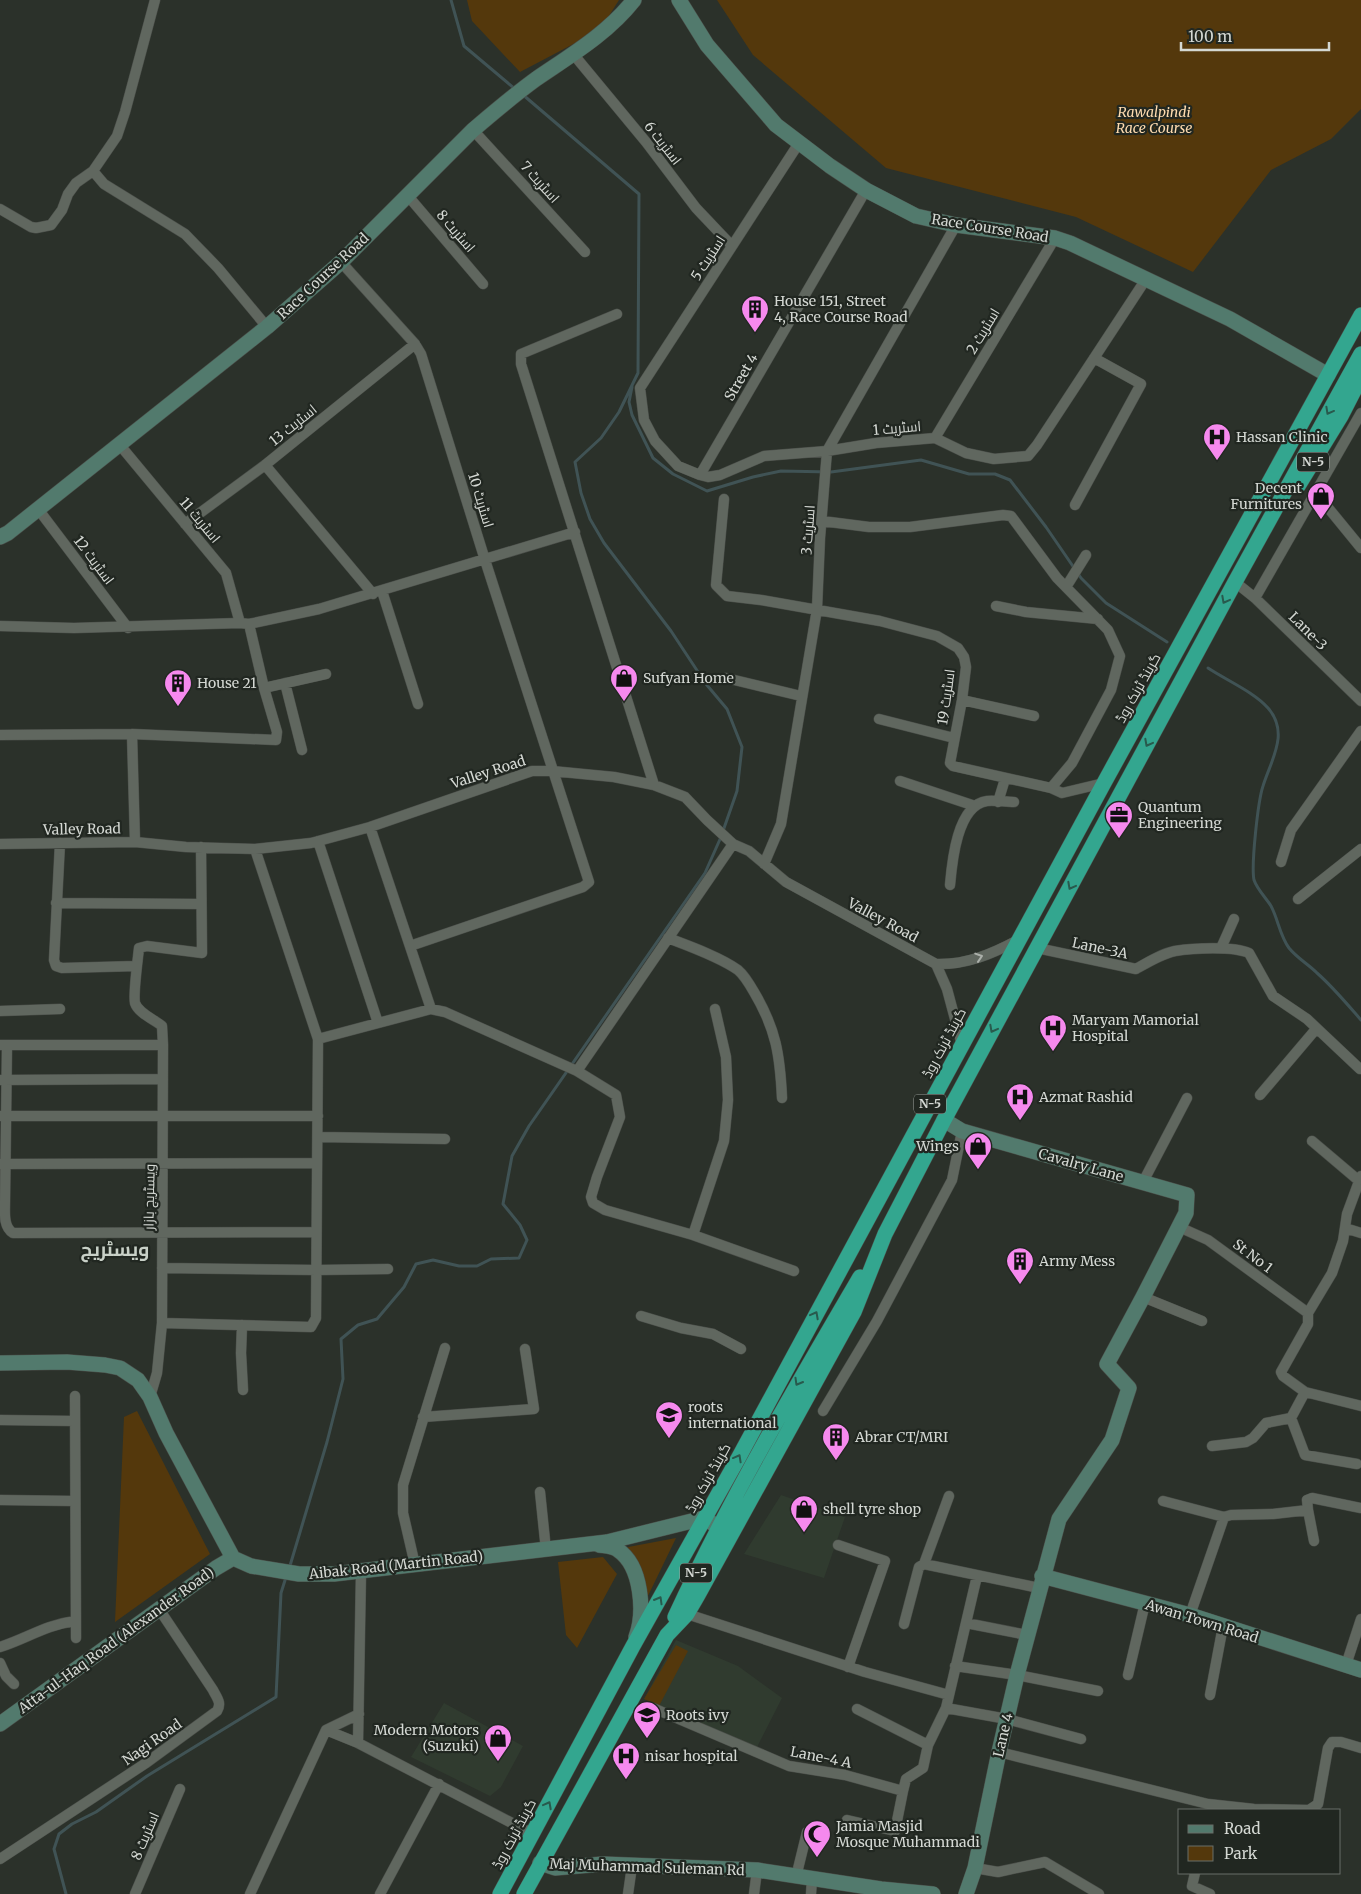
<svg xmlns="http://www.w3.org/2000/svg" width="1361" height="1894" viewBox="0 0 1361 1894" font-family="Merriweather,Cairo,serif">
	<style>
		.built { fill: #303b2f }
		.green { fill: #54380c }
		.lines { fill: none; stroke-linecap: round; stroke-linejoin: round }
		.stream { stroke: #405355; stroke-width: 3 }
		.street-casing { stroke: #4a4e49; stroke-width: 11 }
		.secondary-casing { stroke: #4a4e49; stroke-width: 16 }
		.highway-casing { stroke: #4a4e49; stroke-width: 16 }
		.street { stroke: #60675f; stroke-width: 10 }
		.secondary { stroke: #527a6d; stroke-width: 15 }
		.highway { stroke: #33a68f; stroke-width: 15 }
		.oneway { stroke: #285a4d }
		.oneway2 { stroke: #abb0aa }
		.labels { text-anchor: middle; stroke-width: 4.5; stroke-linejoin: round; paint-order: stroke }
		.shield { fill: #212721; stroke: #9ea39e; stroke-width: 1 }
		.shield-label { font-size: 12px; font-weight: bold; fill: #d4d8d3 }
		.park-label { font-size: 14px; font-style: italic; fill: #fedbaf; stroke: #212721 }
		.street-label { font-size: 14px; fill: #d4d8d3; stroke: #212721 }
		.poi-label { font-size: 14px; fill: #d4d8d3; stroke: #212721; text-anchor: start }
		.district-label { font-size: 19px; font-weight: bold; fill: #c8d0c7; stroke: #212721 }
	</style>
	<rect width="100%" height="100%" fill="#2b312a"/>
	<path class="built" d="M781 1495 845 1517 824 1578 744 1554Z
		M676 1640 738 1666 782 1698 757 1747 644 1699Z
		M444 1703 523 1746 501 1787 490 1796 411 1757Z"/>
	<path class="green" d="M467 0H619L600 30 520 72 472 21Z
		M717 0H1361V109L1331 139 1271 170 1193 272 1076 217 886 168 753 55Z
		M137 1411 210 1554 115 1622 124 1417Z
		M676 1538 646 1600 623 1548Z
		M603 1557 617 1574 577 1648 566 1635 558 1562Z
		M676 1645 688 1651 659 1706 644 1699Z"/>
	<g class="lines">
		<path class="stream" d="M451 0 464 46 515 89
			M522 94 639 194 638 373 619 412 601 438 575 462 581 493 590 519 604 543 671 631 706 684 727 709 742 747 737 791 723 831
			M632 387 629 402 632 415 653 458 673 474 707 491 753 477 781 471 831 472 921 460 969 474H995L1010 480 1046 527 1081 578 1106 603 1167 642
			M1208 668C1226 680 1254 692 1268 708 1290 733 1271 760 1263 786 1258 801 1251 865 1254 880 1257 889 1266 898 1271 906 1278 919 1280 936 1289 948 1297 958 1308 964 1317 973 1333 987 1347 1004 1361 1020
			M289 1569 327 1442 343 1379 341 1339 358 1325 377 1319 404 1287 416 1264 433 1260 459 1266H477L491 1259 519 1258 527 1240 520 1225 503 1204 512 1156 529 1126 705 873 721 837
			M66 1894 54 1849 59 1834 72 1824 96 1812 147 1776 276 1697 281 1593 286 1577"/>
		<g class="street-casing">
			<path id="street" d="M574 55 646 142 696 208 732 246
				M473 130 585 252
				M799 143 640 388 644 420 655 441 678 466 700 475 708 477 720 475 764 456 827 451 876 443 935 438 966 453 994 459 1028 456 1037 445 1146 279
				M93 171 117 136 125 112 155 0
				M408 196 483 284
				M0 209 31 227 36 228 51 225 62 210 68 194 76 183 93 171 104 184 185 234 218 268 267 327
				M341 262 415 344 421 354 485 560 589 882 583 887 410 946
				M617 314 521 354V364L654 785
				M935 438 1055 238
				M119 444 226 573 240 623
				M265 465 373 594
				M700 475 866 190
				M1316 493 1361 548
				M724 499 716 585 727 596 761 600 880 621 937 636 958 648 964 657 966 667 962 700 950 763 953 766 1051 788
				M1075 505 1141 384 1094 358
				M38 509 128 628
				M822 521 869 527H910L1003 515 1011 516 1057 578 1108 630 1120 656 1111 690 1072 763 1051 788 1062 793 1104 783
				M185 524 265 465 415 344
				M1235 582 1255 598 1361 701
				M1066 587 1086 555
				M382 591 418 704
				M1255 598 1361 413
				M996 606 1026 612 1098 619
				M0 626 74 628 240 623 249 624 319 609 575 532
				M726 678 801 696
				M285 683 302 750
				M264 688 326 674
				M962 700 1034 716
				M879 719 954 738
				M132 734 135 842
				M0 735 132 734 276 740 277 732 264 688 249 624
				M900 781 975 806
				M998 802 1005 779
				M370 827 431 1009
				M318 841 378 1023
				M60 843 54 960 56 966 62 968 137 966
				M0 844 135 842 186 847 255 849 311 843 370 827 532 771H552L614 777 654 785 685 797 707 820 733 844 749 851 786 882 936 964C966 965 992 954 1018 940
				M1281 862 1291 830 1361 731
				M764 864 781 824 817 609 820 538 827 451 956 225
				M950 885C952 862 957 805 987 801 995 800 1005 802 1014 802
				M1298 899 1361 849
				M56 903 201 904
				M668 938C689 946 720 957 738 970 744 975 750 985 754 992 776 1029 780 1055 782 1098
				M1037 948 1136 969C1148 962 1161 954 1175 951 1193 948 1233 946 1249 953L1273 996 1307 1019 1360 1069
				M1221 948 1234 919
				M936 964 947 989 962 1045
				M0 1011 60 1009
				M318 1039 431 1009 445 1012 577 1071 616 1095 620 1117 597 1177 591 1197 593 1203 605 1210 693 1235 794 1271
				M0 1045H163
				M7 1045 5 1201C5 1212 3 1227 13 1233L316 1232
				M577 1071 733 844
				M1 1080 163 1079
				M1260 1095 1316 1029
				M1 1116H318
				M318 1137 445 1139
				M1312 1141 1358 1180
				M1 1164 317 1163
				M1361 1176 1347 1214 1343 1241 1332 1273 1308 1313V1324L1281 1372 1283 1376 1305 1392 1361 1406
				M1143 1182 1187 1098
				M1179 1227 1208 1240 1308 1313
				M1345 1228 1361 1233
				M693 1235 724 1141 728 1100 726 1057 715 1009
				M162 1268 317 1270 388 1269
				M1143 1297 1202 1321
				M641 1316 681 1328 713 1334 741 1349
				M162 1323 311 1327 316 1318 318 1039 255 849
				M242 1325 241 1353 243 1390
				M75 1396 76 1638
				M150 1397 157 1373 162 1323 163 1045 162 1026C155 1020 138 1013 135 1003 133 994 138 958 139 948L147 946 202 953 201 847
				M823 1411 877 1321 952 1180 962 1131
				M423 1417 534 1409 525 1349
				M1291 1418 1305 1455 1357 1464
				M0 1420 75 1421
				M1212 1446 1246 1442 1253 1438 1266 1423 1291 1418 1305 1392
				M540 1492 546 1550
				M0 1500 75 1501
				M1163 1501 1224 1517
				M1308 1510 1314 1541
				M838 1545 885 1561 848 1667
				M924 1564 1039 1588
				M415 1565 403 1513V1485L445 1348
				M687 1614 865 1672 949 1695
				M1190 1615 1224 1517 1231 1515 1273 1514 1308 1510 1307 1500 1312 1498 1361 1508
				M966 1623 1027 1635
				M904 1624 919 1567 924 1564 949 1496
				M0 1647C28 1638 45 1625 75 1621
				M0 1663 6 1676 14 1684
				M1346 1665 1361 1619
				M955 1666 1017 1675 1098 1691
				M1128 1675 1145 1603
				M1210 1695 1223 1626
				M653 1708 789 1766 845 1775 903 1791 895 1831 847 1820
				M946 1708 1007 1719 1081 1739
				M857 1709 928 1745
				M326 1730 358 1743 533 1834
				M358 1743 361 1572
				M999 1752 1208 1804 1254 1809 1309 1810 1318 1804 1328 1748 1332 1742H1341L1361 1748
				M903 1791 906 1779 923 1768 928 1745 946 1708 977 1576
				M0 1859 146 1763 217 1711C222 1703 217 1698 213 1690L159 1609
				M975 1868 998 1872 1045 1862 1099 1894
				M1195 1873 1192 1886 1210 1894
				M796 1877 807 1832
				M135 1894 180 1789
				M250 1894 326 1730 359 1714
				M380 1894 439 1784
				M628 1894 632 1866
				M754 1894 757 1870
				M811 1894 812 1879"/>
		</g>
		<g class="secondary-casing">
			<path id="secondary" d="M679 0 707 45 776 125 830 166 866 190 916 216 956 225 1055 238 1070 243 1230 319 1328 375
				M0 537 8 533 267 327 341 262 473 130C494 112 514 95 536 79 571 55 607 34 634 0
				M944 1120 962 1131 1187 1195 1186 1213 1143 1297 1107 1364 1129 1388 1112 1440 1059 1519 1017 1675 999 1752 975 1868 966 1894
				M0 1363 67 1362 105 1365 120 1368 138 1380 150 1397 166 1433 233 1558 251 1566 299 1574H334L607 1542 704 1518 720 1528
				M599 1545C605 1546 613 1546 618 1550 642 1566 645 1613 636 1637
				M1042 1576 1190 1615 1361 1670
				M0 1724 216 1568 233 1558
				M540 1863 555 1868 603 1864 757 1870 881 1889 933 1894"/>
		</g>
		<g class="highway-casing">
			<path id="highway" d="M1298 486 1341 416 1361 377
				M675 1617C729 1500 795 1388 860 1277
				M500 1894 633 1646 739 1457 1104 783 1361 315
				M524 1894 667 1635 687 1614 698 1595 854 1312 885 1234 944 1120 1235 582 1361 354"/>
		</g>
		<use href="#street" class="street"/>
		<use href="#secondary" class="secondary"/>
		<use href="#highway" class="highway"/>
	</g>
	<defs><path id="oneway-chevron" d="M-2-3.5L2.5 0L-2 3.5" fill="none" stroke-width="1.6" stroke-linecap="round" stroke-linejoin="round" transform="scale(1.25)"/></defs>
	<g class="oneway">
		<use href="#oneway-chevron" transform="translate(1329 411) rotate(119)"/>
		<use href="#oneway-chevron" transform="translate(1225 600) rotate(118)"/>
		<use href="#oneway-chevron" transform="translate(1148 743) rotate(118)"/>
		<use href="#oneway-chevron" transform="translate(1071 886) rotate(118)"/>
		<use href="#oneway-chevron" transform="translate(993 1029) rotate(118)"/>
		<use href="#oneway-chevron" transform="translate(815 1315) rotate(-62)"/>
		<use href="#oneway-chevron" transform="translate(798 1382) rotate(120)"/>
		<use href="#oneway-chevron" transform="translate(738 1458) rotate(-61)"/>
		<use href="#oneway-chevron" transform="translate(659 1600) rotate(-60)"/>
		<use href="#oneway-chevron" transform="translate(548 1805) rotate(-62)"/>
	</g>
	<use class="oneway2" href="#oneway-chevron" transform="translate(979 957) rotate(-18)"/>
	<defs>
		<g id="building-pin" transform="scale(1.4375)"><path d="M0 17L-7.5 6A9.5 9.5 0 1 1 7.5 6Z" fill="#f689ee" stroke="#212721"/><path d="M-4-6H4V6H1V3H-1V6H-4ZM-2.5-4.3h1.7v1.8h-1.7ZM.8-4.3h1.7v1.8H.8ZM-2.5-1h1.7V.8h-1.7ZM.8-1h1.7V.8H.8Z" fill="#111"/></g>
		<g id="hospital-pin" transform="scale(1.4375)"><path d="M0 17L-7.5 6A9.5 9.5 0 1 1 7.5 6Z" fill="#f689ee" stroke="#212721"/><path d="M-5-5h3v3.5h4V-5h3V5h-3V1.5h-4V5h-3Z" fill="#111"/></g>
		<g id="shop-pin" transform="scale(1.4375)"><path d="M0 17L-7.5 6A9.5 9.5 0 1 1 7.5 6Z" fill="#f689ee" stroke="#212721"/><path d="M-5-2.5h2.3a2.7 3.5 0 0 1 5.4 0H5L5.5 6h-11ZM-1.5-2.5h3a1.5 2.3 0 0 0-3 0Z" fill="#111"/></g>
		<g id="office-pin" transform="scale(1.4375)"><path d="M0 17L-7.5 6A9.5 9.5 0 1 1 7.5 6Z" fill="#f689ee" stroke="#212721"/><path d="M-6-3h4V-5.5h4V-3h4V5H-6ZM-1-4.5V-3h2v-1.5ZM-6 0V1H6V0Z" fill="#111"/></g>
		<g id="school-pin" transform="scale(1.4375)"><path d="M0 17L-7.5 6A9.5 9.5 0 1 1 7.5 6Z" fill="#f689ee" stroke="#212721"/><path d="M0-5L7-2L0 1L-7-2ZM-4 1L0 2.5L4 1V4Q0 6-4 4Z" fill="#111"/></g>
		<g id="mosque-pin" transform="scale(1.4375)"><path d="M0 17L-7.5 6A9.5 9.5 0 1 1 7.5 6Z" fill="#f689ee" stroke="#212721"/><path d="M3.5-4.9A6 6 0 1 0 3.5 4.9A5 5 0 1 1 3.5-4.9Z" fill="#111"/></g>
	</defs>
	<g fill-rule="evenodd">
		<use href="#building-pin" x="755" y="309"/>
		<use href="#hospital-pin" x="1217" y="437"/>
		<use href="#shop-pin" x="1321" y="496"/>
		<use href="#shop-pin" x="624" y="678"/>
		<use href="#building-pin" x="178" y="683"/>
		<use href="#office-pin" x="1119" y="815"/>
		<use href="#hospital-pin" x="1053" y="1028"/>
		<use href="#hospital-pin" x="1020" y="1097"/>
		<use href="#shop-pin" x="978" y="1146"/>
		<use href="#building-pin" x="1020" y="1261"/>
		<use href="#school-pin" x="669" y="1415"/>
		<use href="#building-pin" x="836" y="1437"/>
		<use href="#shop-pin" x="804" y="1509"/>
		<use href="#school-pin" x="647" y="1715"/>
		<use href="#shop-pin" x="498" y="1738"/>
		<use href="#hospital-pin" x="626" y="1756"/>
		<use href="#mosque-pin" x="817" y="1834"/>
	</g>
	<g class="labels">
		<g class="shield">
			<rect x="1297" y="452.5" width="32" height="19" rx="4"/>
			<rect x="914" y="1094.5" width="32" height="19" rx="4"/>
			<rect x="680" y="1563.5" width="32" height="19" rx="4"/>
		</g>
		<g class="shield-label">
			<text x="1313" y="466">N-5</text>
			<text x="930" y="1108">N-5</text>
			<text x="696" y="1577">N-5</text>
		</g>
		<g class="park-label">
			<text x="1154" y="117">Rawalpindi<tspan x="1154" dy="16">Race Course</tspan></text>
		</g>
		<g class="street-label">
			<text transform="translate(663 143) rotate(52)" y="5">اسٹریٹ 6</text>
			<text transform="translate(540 182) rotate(48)" y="5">اسٹریٹ 7</text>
			<text transform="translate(990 228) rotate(9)" y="5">Race Course Road</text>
			<text transform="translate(456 231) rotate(49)" y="5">اسٹریٹ 8</text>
			<text transform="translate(708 258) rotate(-57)" y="5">اسٹریٹ 5</text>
			<text transform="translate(323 276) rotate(-43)" y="5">Race Course Road</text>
			<text transform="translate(983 331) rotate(-59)" y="5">اسٹریٹ 2</text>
			<text transform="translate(741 377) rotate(-60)" y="5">Street 4</text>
			<text transform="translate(293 425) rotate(-39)" y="5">اسٹریٹ 13</text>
			<text transform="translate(897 428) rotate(-5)" y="5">اسٹریٹ 1</text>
			<text transform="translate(481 500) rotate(73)" y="5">اسٹریٹ 10</text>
			<text transform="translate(200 520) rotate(50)" y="5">اسٹریٹ 11</text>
			<text transform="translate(808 530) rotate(-86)" y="5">اسٹریٹ 3</text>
			<text transform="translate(94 560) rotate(53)" y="5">اسٹریٹ 12</text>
			<text transform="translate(1308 631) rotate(45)" y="5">Lane-3</text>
			<text transform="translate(1138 688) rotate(-61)" y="5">گرینڈ ٹرنک روڈ</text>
			<text transform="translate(946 697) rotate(-82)" y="5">اسٹریٹ 19</text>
			<text transform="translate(488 772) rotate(-18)" y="5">Valley Road</text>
			<text transform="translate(82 829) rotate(-1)" y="5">Valley Road</text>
			<text transform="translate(883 920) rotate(28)" y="5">Valley Road</text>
			<text transform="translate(1100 948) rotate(12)" y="5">Lane-3A</text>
			<text transform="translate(944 1043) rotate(-62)" y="5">گرینڈ ٹرنک روڈ</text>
			<text transform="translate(1081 1165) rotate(16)" y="5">Cavalry Lane</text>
			<text transform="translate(149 1197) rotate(-89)" y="5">ویسٹریج بازار</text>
			<text transform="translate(1253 1256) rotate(37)" y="5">St No 1</text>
			<text transform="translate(708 1478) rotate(-61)" y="5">گرینڈ ٹرنک روڈ</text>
			<text transform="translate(396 1565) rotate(-6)" y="5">Aibak Road (Martin Road)</text>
			<text transform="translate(1202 1621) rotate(17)" y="5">Awan Town Road</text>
			<text transform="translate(116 1640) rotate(-36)" y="5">Atta-ul-Haq Road (Alexander Road)</text>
			<text transform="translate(1003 1735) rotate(-77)" y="5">Lane 4</text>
			<text transform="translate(152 1742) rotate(-35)" y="5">Nagi Road</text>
			<text transform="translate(821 1757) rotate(11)" y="5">Lane-4 A</text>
			<text transform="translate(514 1834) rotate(-62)" y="5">گرینڈ ٹرنک روڈ</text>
			<text transform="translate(145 1836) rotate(-67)" y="5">اسٹریٹ 8</text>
			<text transform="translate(647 1867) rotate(2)" y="5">Maj Muhammad Suleman Rd</text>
		</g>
		<g class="poi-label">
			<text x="774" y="306">House 151, Street<tspan x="774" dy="16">4, Race Course Road</tspan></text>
			<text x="1236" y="442">Hassan Clinic</text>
			<text x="1302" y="493" text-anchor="end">Decent<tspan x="1302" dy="16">Furnitures</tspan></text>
			<text x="643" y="683">Sufyan Home</text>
			<text x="197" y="688">House 21</text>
			<text x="1138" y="812">Quantum<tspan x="1138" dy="16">Engineering</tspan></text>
			<text x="1072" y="1025">Maryam Mamorial<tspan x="1072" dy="16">Hospital</tspan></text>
			<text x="1039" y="1102">Azmat Rashid</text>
			<text x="959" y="1151" text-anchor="end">Wings</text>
			<text x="1039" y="1266">Army Mess</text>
			<text x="688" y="1412">roots<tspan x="688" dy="16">international</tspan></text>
			<text x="855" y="1442">Abrar CT/MRI</text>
			<text x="823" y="1514">shell tyre shop</text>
			<text x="666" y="1720">Roots ivy</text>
			<text x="479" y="1735" text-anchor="end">Modern Motors<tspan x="479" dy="16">(Suzuki)</tspan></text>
			<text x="645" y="1761">nisar hospital</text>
			<text x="836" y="1831">Jamia Masjid<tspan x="836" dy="16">Mosque Muhammadi</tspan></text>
		</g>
		<g class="district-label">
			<text x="115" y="1256">ویسٹریج</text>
		</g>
	</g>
	<rect x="1178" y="1809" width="162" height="65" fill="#212721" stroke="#696e68"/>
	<rect x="1188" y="1825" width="25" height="8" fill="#527a6d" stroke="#696e68"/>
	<text x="1224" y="1834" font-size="15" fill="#d4d8d3">Road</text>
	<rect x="1188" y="1846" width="25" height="15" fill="#54380c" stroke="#696e68"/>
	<text x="1224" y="1859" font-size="15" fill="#d4d8d3">Park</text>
	<path d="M1181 42v8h148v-8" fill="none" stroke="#d4d8d3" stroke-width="2.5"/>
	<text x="1188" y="42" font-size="15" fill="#d4d8d3" stroke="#212721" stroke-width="4" paint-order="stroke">100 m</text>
</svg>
